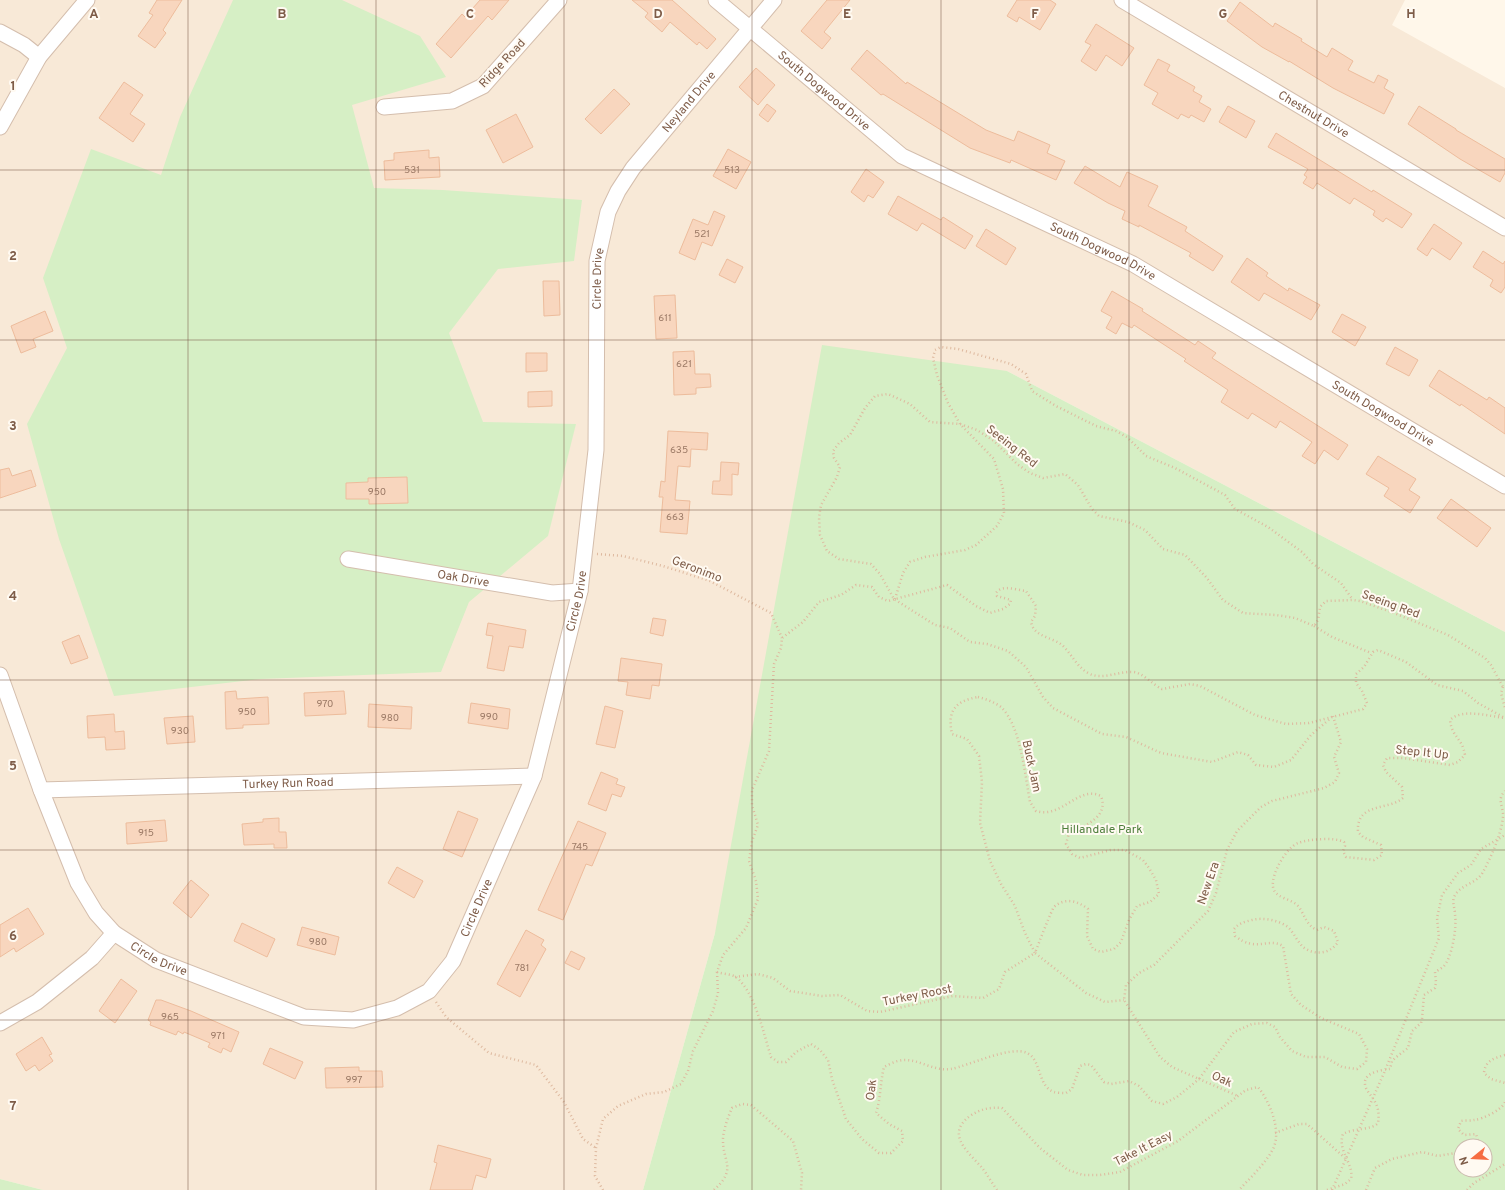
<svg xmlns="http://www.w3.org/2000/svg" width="1505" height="1190" viewBox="0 0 1505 1190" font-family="Overpass,sans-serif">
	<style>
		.residential { fill: #f8e9d7 }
		.green { fill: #d6efc5; fill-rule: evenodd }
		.building { fill: #f8d6be; stroke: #edbc9c }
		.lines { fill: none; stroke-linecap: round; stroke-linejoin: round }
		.minor-casing { stroke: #d4bead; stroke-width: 17 }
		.path { stroke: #deb99f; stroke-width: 2.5; stroke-dasharray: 1 3; stroke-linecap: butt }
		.minor { stroke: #fff; stroke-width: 15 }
		.grid { fill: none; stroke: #7e5c48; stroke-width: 1; stroke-opacity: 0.55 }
		.labels { text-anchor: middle; stroke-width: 4; stroke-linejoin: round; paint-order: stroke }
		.number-label { font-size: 10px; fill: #9c7a66 }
		.street-label { font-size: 12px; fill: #7e5c48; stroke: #fffaf2 }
		.park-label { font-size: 12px; fill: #4e7f3c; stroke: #fffaf2 }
		.grid-label { font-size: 13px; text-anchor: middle; font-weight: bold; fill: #7e5c48; stroke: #fffaf2; stroke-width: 4; stroke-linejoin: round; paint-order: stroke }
	</style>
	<rect width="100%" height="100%" fill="#fff7ea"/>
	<path class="residential" d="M0 0H1405L1392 25 1505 88V632L1007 371 715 933 643 1190H43L0 1179Z"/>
	<path class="green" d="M233 0H342L420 36 446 77 352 105 374 188 443 190 582 200 574 261 498 269 449 333 483 422 576 424 548 536 469 602 441 672 261 679 114 696 59 539 27 424 67 348 43 278 91 149 161 175 180 117Z
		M822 345 1007 371 1505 632V1190H643L715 933ZM1461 1146H1485V1170H1461Z
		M0 1179 43 1190H0Z"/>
	<path class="building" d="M157 0H182L163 30 166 33 155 48 138 36 153 15 149 13Z
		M480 0H509L492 20 488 16 451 58 436 44 462 14 465 17Z
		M632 0H672L716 39 707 49 699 42 697 45 670 22 662 32 645 17 648 13Z
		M827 0H850L824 32 831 38 822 49 801 31Z
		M1017 0H1050L1056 4 1040 30 1019 17 1017 22 1007 16Z
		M1240 2 1273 27 1275 23 1302 39 1301 41 1327 57 1332 48 1353 61 1348 70 1374 83 1378 75 1388 80 1384 88 1394 94 1384 114 1333 88 1289 61V62L1262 47 1227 21Z
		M1096 24 1134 48 1122 66 1106 55 1096 71 1081 61 1091 45 1085 42Z
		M867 50 906 84 907 82 986 130 1014 141 1018 131 1050 145 1047 153 1065 161 1056 180 1011 160 1010 163 970 148 883 94 881 95 851 69Z
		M1158 59 1170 65 1167 71 1195 87 1193 91 1202 96 1199 102 1211 109 1204 122 1191 115 1189 118 1181 114 1178 119 1152 104 1158 93 1144 85Z
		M756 68 775 85 758 105 739 87Z
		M124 82 143 95 130 114 145 124 133 142 99 118Z
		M614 89 630 104 601 134 585 119Z
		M767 104 776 111 768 122 759 115Z
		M1228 106 1255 121 1246 138 1219 122Z
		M1419 106 1456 129V130L1505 159V173L1500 182 1460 159 1408 124Z
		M516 114 533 147 503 163 486 130Z
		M1276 133 1372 192 1373 190 1412 214 1402 228 1386 218 1383 222 1373 215 1375 211 1354 198 1350 204 1317 183 1313 189 1303 183 1307 177 1304 175 1308 169 1268 147Z
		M728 149 751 162 736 189 713 176Z
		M429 150V158L439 157 440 177 385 180 384 161 394 160V153Z
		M1085 166 1120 187 1127 172 1158 186 1148 206 1187 227 1185 231 1223 256 1213 271 1189 256 1191 253 1139 225V227L1122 219 1125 211 1108 203 1074 183Z
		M866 169 884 182 873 198 868 195 864 202 851 192Z
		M898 196 941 220 943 217 973 236 965 249 922 223 917 231 888 214Z
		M714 211 725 216 712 246 702 242 695 260 679 253 693 219 708 225Z
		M1434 224 1462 243 1450 260 1432 248 1427 256 1417 249Z
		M986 229 1016 248 1006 265 976 246Z
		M1483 251 1503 264 1505 261V287L1501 293 1490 286 1493 280 1473 267Z
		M1247 258 1268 273 1266 276 1288 291 1289 288 1320 305 1311 320 1264 293 1259 301 1231 282Z
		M727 259 743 267 735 283 719 275Z
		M543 281H559L560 315 544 316Z
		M1112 291 1143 309 1142 311 1195 345 1198 341 1216 353 1212 358 1348 445 1338 460 1324 450 1315 464 1302 456 1312 442 1280 421 1276 428 1252 413 1248 419 1221 402 1228 390 1184 361 1186 359 1134 325 1132 328 1122 323 1116 334 1106 328 1112 317 1101 311Z
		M675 295 677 338 656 339 654 296Z
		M45 311 53 331 33 339 36 347 21 353 11 326Z
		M1342 314 1366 327 1355 346 1332 332Z
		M1395 347 1418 360 1409 376 1386 364Z
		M694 351 695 374H710L711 387 696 388V394L674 395 673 352Z
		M526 353H547V371L526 372Z
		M1439 370 1487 400 1489 397 1505 408V434L1461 404 1460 406 1429 386Z
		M552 391V406L528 407V392Z
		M668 431 708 433 707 450 691 449 690 467 678 466 675 500 690 501 687 534 660 532 663 497H659L661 481 665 482Z
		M1378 456 1416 479 1409 490 1420 497 1410 513 1384 496 1389 488 1366 474Z
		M721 462 739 463 738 475 732 474V495L712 494 713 481H720Z
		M9 468 12 476 31 470 36 486 0 498V470Z
		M407 477 408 503 369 504V499H346V483L368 482V478Z
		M1451 499 1491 528 1477 547 1437 518Z
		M653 618 666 620 663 636 650 633Z
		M488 623 526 630 523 648 509 646 504 671 487 668 493 636 486 635Z
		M79 635 88 658 71 664 62 642Z
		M621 658 662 664 659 686 652 685 650 699 626 695 628 682 618 681Z
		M236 691 237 699 268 697 269 724 243 725V728L226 729 225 692Z
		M344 691 346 714 305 716 304 693Z
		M471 703 510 709 508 729 468 723Z
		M369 704 412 707 411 729 368 727Z
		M605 706 623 711 615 748 596 744Z
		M114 714 115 732 124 731 125 749 106 750 105 737 88 738 87 716Z
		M193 716 195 742 167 744 164 718Z
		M601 772 618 779 616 784 625 787 621 797 612 794 606 811 588 804Z
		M458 811 478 819 462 857 443 849Z
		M279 818V832H286L287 848H274V844L244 845 242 824 263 822V819Z
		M165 820 167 841 127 844 126 823Z
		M578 821 606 833 592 866 586 864 563 920 538 910Z
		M397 867 423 881 414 898 388 883Z
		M191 880 209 895 191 918 173 903Z
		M28 908 44 934 16 952 14 948 0 957V925Z
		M242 923 275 939 267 957 234 941Z
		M302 927 339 937 335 955 297 945Z
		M526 930 544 940 541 945 546 949 520 997 497 984Z
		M571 951 585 958 579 970 565 963Z
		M121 979 137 991 115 1023 99 1011Z
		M156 1000H161L191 1011 239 1032 231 1052 223 1048 221 1053 208 1047 210 1043 184 1032 183 1034 178 1031 176 1035 150 1025 151 1022 148 1020Z
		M42 1037 52 1054 49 1055 53 1061 39 1071 35 1065 26 1071 16 1054Z
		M270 1048 303 1062 295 1079 263 1064Z
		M359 1067V1071H382L383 1087 326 1088 325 1068Z
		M438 1145 491 1159 486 1178 476 1175 472 1190H430L437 1163 434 1162Z"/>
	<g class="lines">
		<g class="minor-casing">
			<g id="minor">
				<path id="s1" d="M716 0 902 156 1133 264 1505 486"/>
				<path id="s2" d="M1122 0 1505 228"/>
				<path d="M0 32 24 45 39 57"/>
				<path d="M384 107 452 101 483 86 559 0"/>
				<path d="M0 127 39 57 87 0"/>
				<path id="s3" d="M348 559 552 593 580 591"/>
				<path id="s4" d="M0 675 41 790 78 883 96 913 114 933 156 960 304 1017 353 1020 397 1008 429 991 453 961 534 776 580 591 596 450 597 261 608 212 618 191 633 168 774 0"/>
				<path id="s5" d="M41 790 534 776"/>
				<path d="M0 1023 37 1002 92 958 114 933"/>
			</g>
		</g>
		<path class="path" d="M597 554 623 556 663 566 710 581 771 613 782 638
			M895 599 903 573 910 562 925 557 965 550 976 545 997 526 1004 513 1003 489 994 459 960 424 948 403 937 375 933 358 935 350 941 347 958 349 1011 364 1026 374 1032 391 1056 406 1096 426 1116 431 1127 437 1146 456 1175 468 1225 495 1235 509 1268 527 1302 552 1313 564 1341 583 1353 600
			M1314 626 1332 637 1371 653
			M1503 687 1501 693 1505 708
			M978 697C986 699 994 702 1001 707 1021 726 1025 776 1030 802L1036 811C1062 819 1078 785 1101 796 1109 817 1085 826 1069 833L1066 844 1072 854 1080 858 1111 850H1125L1143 860 1149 868 1156 880 1159 894 1150 902 1137 906 1129 920 1121 942 1114 949 1101 952 1093 949 1087 936 1088 909C1078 901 1065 897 1054 907 1052 909 1038 945 1035 953L1025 933 1015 906 1001 884 990 861 980 823 982 782 979 756 967 739 952 734C947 711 955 701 978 697Z
			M1333 716 1341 742 1334 757 1339 773 1335 782 1324 788 1272 801 1261 807 1237 831 1227 850 1216 893 1208 911 1154 965 1139 973 1126 985 1124 1000 1160 1057 1172 1067 1199 1079 1234 1032 1252 1024 1267 1023 1275 1027 1280 1037 1292 1051 1306 1057H1325L1342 1067 1357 1069 1366 1062 1367 1049 1359 1034 1321 1018 1301 1005 1291 994 1283 946C1267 937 1257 953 1235 936L1234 929C1239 923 1244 922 1252 920 1263 917 1278 920 1288 927 1294 933 1297 941 1303 947 1315 956 1330 954 1338 942L1334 931 1324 927 1317 930C1307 926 1305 916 1299 907 1292 898 1275 899 1273 887 1271 874 1286 848 1298 843 1308 839 1335 837 1344 842L1345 846 1343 851 1346 857 1374 860 1382 855 1381 845 1363 837 1358 832C1356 802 1388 811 1403 798L1402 787 1386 772 1383 765 1387 758H1403L1450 765 1458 762 1465 755C1462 737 1452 738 1450 720 1462 708 1489 716 1504 718
			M1332 717 1311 735 1291 760 1274 767 1256 765 1248 755 1238 752 1212 762 1161 753 1126 737 1102 734 1053 708 1043 697 1026 667 1008 651 987 644 970 642 950 628 935 625 894 599 880 574 871 564 839 559 827 551 820 535 819 517 821 505 837 477 840 467 834 458 833 451 839 443 850 435 865 408 875 396 888 394 910 404 930 422 960 424 977 430 994 441 1017 464 1030 473 1043 478 1065 474 1078 485 1092 509 1099 516 1128 522 1145 530 1163 549 1185 555 1206 577 1223 600 1243 613 1276 615 1295 618 1314 626 1318 620 1320 607 1326 601 1353 600 1360 601 1394 613 1448 635 1485 658 1491 665 1503 687
			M717 972C723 974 731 974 736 977 755 992 764 1035 771 1057L778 1062H786L796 1052 811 1044 820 1050 828 1060 832 1079 846 1119 862 1139 879 1153H891L903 1141 902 1131 889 1124 876 1113C881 1098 880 1083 884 1067 888 1065 893 1062 898 1061 916 1056 932 1072 951 1069 968 1066 1011 1045 1027 1053 1042 1060 1037 1086 1054 1092 1057 1093 1062 1093 1066 1093L1072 1089 1080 1066 1086 1064 1091 1065 1104 1082 1111 1084 1129 1081 1139 1086 1152 1101 1163 1104 1177 1097 1199 1079 1238 1096
			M735 977 758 974 773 978 790 991 822 996 840 995 867 1011 880 1012 953 996 983 998 999 989 1005 972 1035 953 1086 993 1105 1002 1124 1000
			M436 1002 446 1017 489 1053 536 1065 564 1102 583 1139 596 1148
			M1505 1055C1494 1058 1485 1061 1484 1073L1491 1079 1505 1083
			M1275 1133 1299 1124H1307L1345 1158
			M1473 1146 1478 1141 1476 1134 1464 1135 1458 1129 1461 1121C1465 1120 1470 1121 1474 1120 1483 1119 1502 1110 1505 1102
			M603 1190 595 1176 596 1148 603 1119 618 1106 646 1094 664 1092 681 1084 688 1071 693 1051 713 1011 718 993 717 972 723 955 746 928 758 899 756 881 749 861 752 841 758 825 752 805V790L769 751 774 664 781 648 782 638 803 622 819 602 841 595 856 585 872 587 879 597 888 601 947 585 976 606 990 613 1003 609 1010 604 1011 600 997 596 996 593C1002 584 1016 590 1026 591L1036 606 1035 616 1031 622C1034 637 1052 637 1062 645 1072 654 1077 668 1090 674 1104 680 1118 671 1133 672 1142 672 1153 685 1162 689L1190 684 1200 686 1255 715 1286 724 1309 723 1363 709 1367 703 1362 691 1356 683V674L1364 667 1373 652 1378 650 1406 662 1437 685 1463 691 1478 703 1503 717
			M714 1190C738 1168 722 1162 723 1138 724 1128 728 1117 732 1108L742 1104 751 1105 793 1141 802 1173 801 1190
			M997 1190C992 1183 988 1176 983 1169 970 1153 944 1135 970 1116 980 1109 990 1107 1002 1108L1040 1148 1068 1170 1083 1175H1100L1120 1172 1178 1141 1246 1090 1258 1087C1270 1102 1282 1131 1273 1149 1265 1164 1251 1177 1239 1190
			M1327 1190 1345 1184 1351 1179C1354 1163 1337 1151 1343 1134 1353 1128 1373 1130 1378 1123 1379 1117 1379 1110 1376 1104 1374 1099 1369 1094 1366 1088 1360 1073 1380 1070 1390 1069L1392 1061 1395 1058 1408 1048 1412 1031 1421 1023 1422 1019 1424 995 1435 988 1436 982 1435 972C1437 971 1440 969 1443 967 1452 959 1457 927 1455 915 1455 908 1452 903 1454 897 1460 884 1477 884 1483 872 1492 855 1501 835 1503 817 1504 807 1496 800 1505 791
			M1332 1190 1384 1073 1439 938 1437 918 1442 895 1458 873 1471 865 1481 849 1505 835
			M1366 1190 1375 1168 1392 1159 1422 1152 1438 1156 1461 1152
			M1467 1190 1474 1183 1505 1164"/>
		<use href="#minor" class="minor"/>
	</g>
	<path class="grid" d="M188 0V1190M376 0V1190M564 0V1190M752 0V1190M941 0V1190M1129 0V1190M1317 0V1190M0 170H1505M0 340H1505M0 510H1505M0 680H1505M0 850H1505M0 1020H1505"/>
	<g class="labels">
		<g class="number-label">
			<text x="412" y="173">531</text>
			<text x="732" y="173">513</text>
			<text x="702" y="237">521</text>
			<text x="665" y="321">611</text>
			<text x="684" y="367">621</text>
			<text x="679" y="453">635</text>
			<text x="377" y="495">950</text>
			<text x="675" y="520">663</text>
			<text x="325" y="707">970</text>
			<text x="247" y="715">950</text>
			<text x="489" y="720">990</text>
			<text x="390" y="721">980</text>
			<text x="180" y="734">930</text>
			<text x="146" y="836">915</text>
			<text x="580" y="850">745</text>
			<text x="318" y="945">980</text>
			<text x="522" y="971">781</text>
			<text x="170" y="1020">965</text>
			<text x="218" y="1039">971</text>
			<text x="354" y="1083">997</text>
		</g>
		<g class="street-label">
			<text transform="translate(502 63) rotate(-47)" y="4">Ridge Road</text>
			<text dy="4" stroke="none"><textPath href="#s1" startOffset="141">South Dogwood Drive</textPath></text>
			<text dy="4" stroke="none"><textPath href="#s4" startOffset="1573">Neyland Drive</textPath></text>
			<text dy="4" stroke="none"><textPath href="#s2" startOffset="223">Chestnut Drive</textPath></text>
			<text dy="4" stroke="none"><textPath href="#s1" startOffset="465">South Dogwood Drive</textPath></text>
			<text dy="4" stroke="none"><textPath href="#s4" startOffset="1368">Circle Drive</textPath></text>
			<text dy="4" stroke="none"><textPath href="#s1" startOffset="789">South Dogwood Drive</textPath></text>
			<text transform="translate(1012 446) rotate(38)" y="4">Seeing Red</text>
			<text transform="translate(697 569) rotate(21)" y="4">Geronimo</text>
			<text dy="4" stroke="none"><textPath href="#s3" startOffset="117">Oak Drive</textPath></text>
			<text dy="4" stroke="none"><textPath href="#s4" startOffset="1044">Circle Drive</textPath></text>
			<text transform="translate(1391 604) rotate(20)" y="4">Seeing Red</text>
			<text transform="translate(1422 752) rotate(6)" y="4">Step It Up</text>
			<text transform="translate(1032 766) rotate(78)" y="4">Buck Jam</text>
			<text dy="4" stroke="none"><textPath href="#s5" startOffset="247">Turkey Run Road</textPath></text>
			<text transform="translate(1208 883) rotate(-71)" y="4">New Era</text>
			<text dy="4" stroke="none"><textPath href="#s4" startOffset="720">Circle Drive</textPath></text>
			<text dy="4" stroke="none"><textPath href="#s4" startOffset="336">Circle Drive</textPath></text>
			<text transform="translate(917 995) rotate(-11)" y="4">Turkey Roost</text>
			<text transform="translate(1222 1079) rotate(24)" y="4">Oak</text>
			<text transform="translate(871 1090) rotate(-83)" y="4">Oak</text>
			<text transform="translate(1143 1148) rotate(-27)" y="4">Take It Easy</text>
		</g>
		<g class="park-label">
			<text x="1102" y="833">Hillandale Park</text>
		</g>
	</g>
	<g class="grid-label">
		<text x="94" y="18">A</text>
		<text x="282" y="18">B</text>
		<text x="470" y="18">C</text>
		<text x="658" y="18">D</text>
		<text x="847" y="18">E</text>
		<text x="1035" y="18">F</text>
		<text x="1223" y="18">G</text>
		<text x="1411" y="18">H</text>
		<text x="13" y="90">1</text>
		<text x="13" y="260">2</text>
		<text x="13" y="430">3</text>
		<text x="13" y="600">4</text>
		<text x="13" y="770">5</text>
		<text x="13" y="940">6</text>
		<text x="13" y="1110">7</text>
	</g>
	<g transform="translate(1473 1158) rotate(252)"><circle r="19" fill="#fffaf2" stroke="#cbbbae"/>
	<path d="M0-3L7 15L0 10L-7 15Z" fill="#f66d42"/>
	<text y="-6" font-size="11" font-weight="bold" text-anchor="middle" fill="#7e5c48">N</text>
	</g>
</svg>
